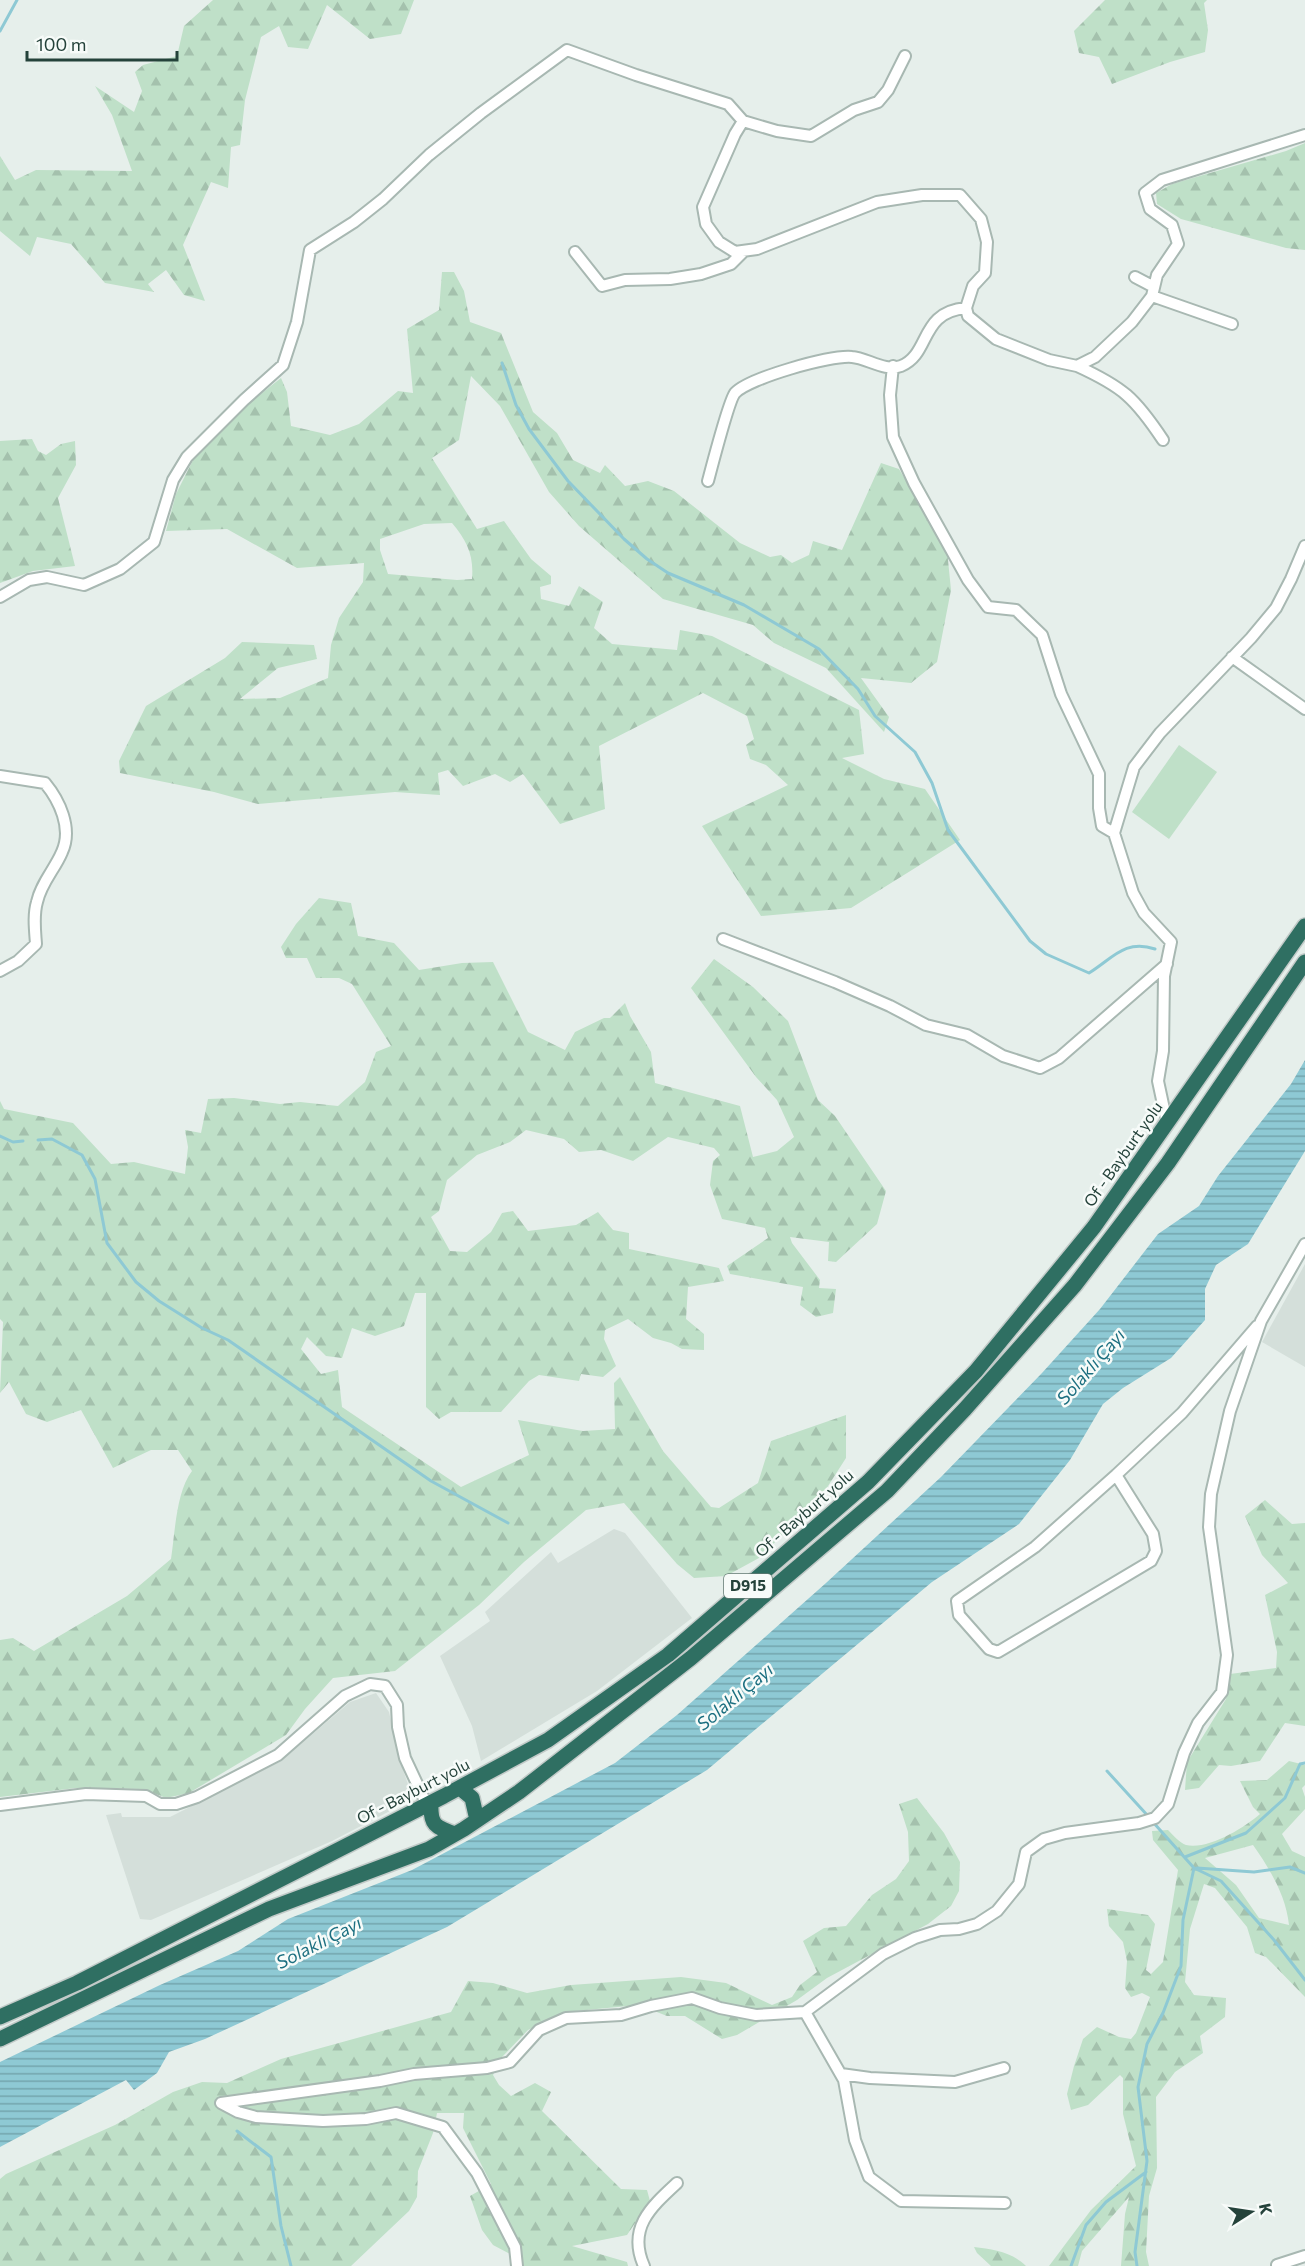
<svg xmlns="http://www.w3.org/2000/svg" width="1305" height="2266" viewBox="0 0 1305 2266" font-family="Commissioner,sans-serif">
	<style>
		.built { fill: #d4dfda }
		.forest { fill: url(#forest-firs); fill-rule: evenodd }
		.pitch { fill: #bfe0c8 }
		.water { fill: url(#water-rules) }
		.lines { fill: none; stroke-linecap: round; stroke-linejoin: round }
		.stream { stroke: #8ec9d4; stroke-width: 3 }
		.minor-casing { stroke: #a8b8b2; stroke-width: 14 }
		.highway-casing { stroke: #c2cac8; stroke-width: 18 }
		.minor { stroke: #fff; stroke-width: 10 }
		.highway { stroke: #2f6f62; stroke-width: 15 }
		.labels { text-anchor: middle; stroke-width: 5; stroke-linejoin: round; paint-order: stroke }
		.shield { fill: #f7fbf9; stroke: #637a73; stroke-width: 1.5 }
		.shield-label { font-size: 15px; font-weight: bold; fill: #24423a }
		.street-label { font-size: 16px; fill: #24423a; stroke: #f7fbf9 }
		.water-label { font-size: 18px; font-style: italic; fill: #1c6f80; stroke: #f7fbf9 }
	</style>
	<defs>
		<pattern id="forest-firs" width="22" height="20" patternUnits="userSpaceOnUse" patternTransform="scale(1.5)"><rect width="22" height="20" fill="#bfe0c8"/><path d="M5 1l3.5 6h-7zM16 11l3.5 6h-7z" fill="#a4c1ad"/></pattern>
		<pattern id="water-rules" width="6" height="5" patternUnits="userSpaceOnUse" patternTransform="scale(1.5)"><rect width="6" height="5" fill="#8ec9d4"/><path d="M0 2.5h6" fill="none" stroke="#74a5ad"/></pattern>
	</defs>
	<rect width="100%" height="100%" fill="#e6efeb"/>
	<path class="built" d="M1305 1264V1367L1262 1342Z
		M614 1529 625 1533 692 1618 597 1691 481 1761 472 1726 440 1656 490 1621 485 1612 551 1552 558 1563Z
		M376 1693 389 1712 400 1761 413 1799 332 1841 151 1920 140 1919 106 1815 121 1813 122 1817H170L281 1761 350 1702Z"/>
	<path class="forest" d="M213 0H414L401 34 370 39 327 5 308 49 288 47 279 26 261 37 245 100 240 145 231 147 228 188 211 182 183 245 205 301 184 295 166 270 148 284 154 292 105 283 71 244 37 237 30 256 0 231V156L15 180 36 170 132 171 112 115 95 86 134 112 142 91 135 72 143 65 177 56 184 26Z
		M1105 0H1207L1204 3 1208 30 1205 52 1170 62 1112 84 1099 57 1079 53 1074 31Z
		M1305 143V250L1286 248 1181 219 1157 204 1156 193 1172 184 1286 151Z
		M442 272H454L464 291 470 322 501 333 533 412 557 433 573 460 600 473 605 465 625 486 648 481 674 491 740 543 770 557 781 555 792 563 809 555 813 541 842 550 881 463 899 469 947 550 951 590 937 662 911 683 861 678 889 717 884 732 826 668 774 643 753 625 663 599 579 526 549 492 500 406 471 376 459 440 432 458 477 529 504 521 531 559 551 576V584L540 587 541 599 569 606 579 586 603 602 594 628 612 644 677 650 680 630 712 636 859 710 864 754 842 758 884 779 925 789 960 840 851 908 761 916 702 826 788 785 766 765 750 759 746 745 754 739 747 716 703 693 599 746 605 809 560 824 523 774 510 782 495 774 463 786 448 770 438 773 440 795 395 792 258 804 214 792 120 773 119 761 146 706 225 658 242 642 314 645 317 659 278 668 240 699 280 698 328 678 331 645 339 618 363 582 364 563 297 568 227 529 166 531 176 494 195 456 244 407 281 378 287 392 291 426 330 435 359 424 398 391 413 393 407 329 439 310ZM452 523C467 541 474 555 472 579L457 580 388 574 380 550V539L424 524Z
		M32 439 38 451 46 455 61 444 75 441 76 465 58 498 75 566 33 571 0 583V441Z
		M319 898 351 903 358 936 394 943 419 970 462 963 493 962 528 1032 565 1050 575 1032 604 1018H610L625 1003 630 1016 651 1052 655 1083 740 1106 753 1157 777 1151 794 1137 777 1100 756 1077 691 988 714 959 753 987 788 1021 818 1100 835 1116 886 1191 877 1224 836 1262 828 1261 829 1242 790 1237 792 1243 820 1280 819 1288 836 1289 833 1313 816 1317 800 1305 803 1287 730 1274 727 1266 768 1238 765 1228 722 1219 710 1185 713 1161 720 1155 714 1148 668 1137 633 1161 601 1150 579 1152 564 1139 526 1130 510 1142 477 1155 447 1180 439 1211 431 1217 450 1251 467 1252 491 1232 502 1213 513 1211 528 1231 576 1225 598 1212 613 1230 629 1233V1249L719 1268 724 1281 688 1287 686 1319 704 1334V1350L682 1349 671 1343 653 1338 628 1319 605 1330 604 1339 616 1366 603 1377 581 1374 579 1381 539 1375 529 1381 501 1412H451L439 1419 426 1407V1293H415L404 1326 375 1336 352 1328 342 1358 326 1356 307 1337 301 1349 321 1374 338 1370 342 1407 461 1487 529 1455 518 1420 583 1431 615 1429 614 1383 620 1377 663 1451 711 1507 719 1508 758 1483 771 1441 846 1415V1458L821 1497 759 1558 726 1576 694 1578 677 1564 624 1503 586 1510 524 1562 479 1605 395 1671 333 1678 305 1709 286 1735 189 1793 166 1798 143 1789 76 1788 0 1797V1640L13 1638 34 1651 127 1596 171 1559C175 1533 176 1492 192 1471L178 1450H151L113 1468 81 1410 47 1422 26 1414 9 1382 0 1393 3 1322 0 1319V1101L4 1109 73 1123 111 1164 134 1162 185 1174 188 1147 185 1130 201 1133 208 1099 234 1098 280 1104 300 1102 338 1106 365 1082 376 1052 391 1046 352 984 339 978H316L307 958H286L281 947 296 924Z
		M1265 1500 1292 1524 1305 1523V1726L1285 1723 1260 1761 1231 1766 1219 1765 1199 1788 1185 1790 1187 1762 1226 1699 1230 1674 1276 1668 1277 1652 1265 1595 1288 1583 1262 1555 1245 1516Z
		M1289 1761 1305 1765V1785L1302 1788 1305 1797V1809L1282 1834 1292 1851 1305 1857V1997L1266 1957 1255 1953 1247 1927 1215 1888 1204 1884 1190 1929 1185 1982 1194 1995 1226 1998 1225 2017 1200 2036 1203 2053 1175 2072 1156 2097 1157 2168 1149 2196 1146 2252 1149 2266H1121L1125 2214 1129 2197 1082 2251 1078 2266H1049L1091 2210 1136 2166 1123 2114V2078L1120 2075 1088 2105 1071 2110 1067 2094 1074 2066 1083 2039 1097 2027 1119 2037 1131 2039 1136 2033 1150 1997 1142 1993 1131 1997 1125 1988 1127 1961 1123 1942 1109 1926 1107 1909 1148 1915 1155 1924 1146 1970 1151 1974 1163 1962 1178 1870 1153 1840 1152 1831 1168 1830C1173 1835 1180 1843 1186 1845 1208 1850 1244 1828 1260 1814L1253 1807 1240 1781 1267 1780ZM1253 1845C1270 1869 1286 1896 1289 1925L1259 1918 1236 1885 1205 1858Z
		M917 1798 944 1833 960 1862 959 1891 951 1906 928 1924 827 1978 797 2000 737 2035 722 2039 685 2016H667L639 2005 565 2012 528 2030 502 2057 493 2075 499 2085 511 2096 535 2083 551 2092 542 2111 621 2189 647 2190 650 2201 627 2235 572 2246 627 2262 628 2266H522L521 2260 493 2245 482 2230 470 2196 491 2184 463 2128 464 2113H437L433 2133 418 2171 417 2197 409 2211 351 2266H0V2179L6 2174 115 2125 173 2092 202 2082 227 2083 281 2059 451 2012 468 1981 493 1983 527 1993 571 1985 681 1977 726 1983 772 2005 792 1997 800 1985 817 1972 803 1941 824 1928 846 1926 872 1895 896 1879 909 1861 908 1832 899 1804Z
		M974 2247C993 2249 1012 2252 1026 2266H991L977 2253Z"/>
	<path class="pitch" d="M1179 745 1217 772 1169 839 1132 812Z"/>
	<path class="water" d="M1305 1060V1151L1248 1244 1216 1265 1205 1289V1320L1171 1358 1123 1388 1103 1404 1070 1460 1019 1524 932 1582 707 1770 447 1927 205 2039 169 2052 157 2073 134 2090 126 2080 0 2147V2062L160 1985 238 1951 288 1919 412 1870 615 1763 677 1715 826 1583 941 1477 1042 1373 1100 1309 1158 1234 1199 1206 1218 1176 1291 1084Z"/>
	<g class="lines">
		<path class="stream" d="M0 31 17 0
			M502 363 516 405 529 429 568 481 624 539 647 559 668 573 744 605 819 649 858 689 875 716 915 752 932 783 948 830 1030 941 1046 954 1089 973C1113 958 1125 939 1155 949
			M0 1136 13 1142 23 1141
			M38 1140 52 1139 82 1155 95 1179 107 1243 136 1282 159 1301 202 1328 228 1340 431 1481 508 1523
			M1107 1771 1148 1816
			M1185 1857 1246 1833 1285 1798 1300 1764 1305 1763
			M1194 1868 1221 1881 1274 1940 1305 1980
			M1197 1868 1254 1872 1290 1867 1305 1873
			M237 2131 271 2157 281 2226 291 2266
			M1071 2266 1086 2225 1106 2202 1146 2172
			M1137 2266 1135 2252 1147 2161 1138 2087 1147 2044 1163 2013 1181 1966 1183 1920 1194 1868 1152 1821"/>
		<g class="minor-casing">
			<path id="minor" d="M743 121 777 131 811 136 854 110 878 102 888 90 905 56
				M575 252 602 286 625 280 670 279 701 274 731 264 744 251
				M1135 277 1154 287
				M1152 296 1232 324
				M893 366 890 395 893 437 914 483 968 580 988 607 1016 610 1042 635 1061 694 1099 774V808L1102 826 1114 833 1133 893 1144 913 1171 942 1164 976 1163 1051 1158 1081 1167 1123
				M1077 366C1123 387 1135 398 1163 440
				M708 481C712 466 729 400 735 393 749 378 830 355 852 357 867 358 885 372 901 366 931 354 919 312 966 308
				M0 597 29 580 47 577 84 585 120 569 154 542 173 480 187 457 244 400 283 365 297 322 310 250 354 222 383 199 429 155 481 113 567 50 636 75 728 104 743 121 735 134 703 207 706 224 719 242 735 252 757 249 877 202 922 195H960L981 219 987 242 985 273 973 286 966 308 968 316 996 339 1049 360 1077 366 1095 357 1132 322 1152 296 1157 275 1178 244 1172 225 1150 209 1145 193 1162 180 1305 135
				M1232 657 1305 709
				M0 776 45 783C59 800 73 828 62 852 55 869 41 883 37 902 33 915 35 930 36 944L18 961 0 971
				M1114 833 1134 767 1160 733 1251 638 1276 608 1291 579 1305 546
				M723 939 835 982 890 1006 926 1025 967 1035 1003 1056 1040 1068 1059 1058 1167 964
				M1116 1475 1153 1534 1156 1551 1151 1561 998 1652 989 1649 959 1615 957 1601 1035 1547 1116 1475 1182 1413 1257 1326
				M0 1805 86 1794 146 1796 160 1804H176L197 1797 278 1755 345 1696 370 1684 385 1686 397 1705 398 1727 405 1758 427 1805
				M805 2012 844 2080 855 2140 869 2177 901 2201 1005 2203
				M841 2074 870 2078 955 2082 1004 2068
				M1277 2265 1305 2256
				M517 2266 515 2247 477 2173 443 2127 396 2113 366 2119 323 2121 256 2117 238 2112 221 2103 380 2081 414 2074 487 2068 510 2062 539 2030 566 2018 621 2015 651 2006 692 1998 720 2008 756 2015 805 2012 883 1954 915 1938 940 1930 959 1929 977 1924 997 1911 1019 1884 1026 1852 1044 1839 1065 1833 1139 1823 1155 1818 1168 1804 1184 1753 1198 1723 1222 1692 1227 1655 1209 1527 1211 1494 1230 1411 1261 1321 1305 1244
				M644 2266C627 2228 651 2207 677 2183"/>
		</g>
		<g class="highway-casing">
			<path id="highway" d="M460 1788 472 1798 477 1820
				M431 1803C430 1825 435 1827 455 1834
				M0 2017 77 1983 444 1796 548 1740 668 1655 868 1482 976 1371 1094 1227 1305 926
				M0 2039 269 1909 429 1849 464 1829 519 1792 691 1658 887 1491 965 1409 1075 1285 1168 1163 1305 962"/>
		</g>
		<use href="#minor" class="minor"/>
		<use href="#highway" class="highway"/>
	</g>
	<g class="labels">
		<rect class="shield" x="724" y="1574" width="48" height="24" rx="4.5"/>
		<g class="shield-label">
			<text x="748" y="1591">D915</text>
		</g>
		<g class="street-label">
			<text transform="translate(1123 1154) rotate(-55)" y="6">Of - Bayburt yolu</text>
			<text transform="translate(804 1513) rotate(-41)" y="6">Of - Bayburt yolu</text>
			<text transform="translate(413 1791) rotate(-27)" y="6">Of - Bayburt yolu</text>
		</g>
		<g class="water-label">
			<text transform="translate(1091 1367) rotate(-49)" y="6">Solaklı Çayı</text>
			<text transform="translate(735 1697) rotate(-40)" y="6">Solaklı Çayı</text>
			<text transform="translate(319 1943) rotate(-27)" y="6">Solaklı Çayı</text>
		</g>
	</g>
	<g transform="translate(1251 2212) rotate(78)" stroke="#f7fbf9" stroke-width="4.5" paint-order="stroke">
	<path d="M0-4.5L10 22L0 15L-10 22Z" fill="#24423a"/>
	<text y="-9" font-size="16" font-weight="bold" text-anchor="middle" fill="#24423a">K</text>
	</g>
	<path d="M27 51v9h150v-9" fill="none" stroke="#24423a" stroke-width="3"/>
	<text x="36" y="51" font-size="18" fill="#24423a" stroke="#f7fbf9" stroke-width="4.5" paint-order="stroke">100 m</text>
</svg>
